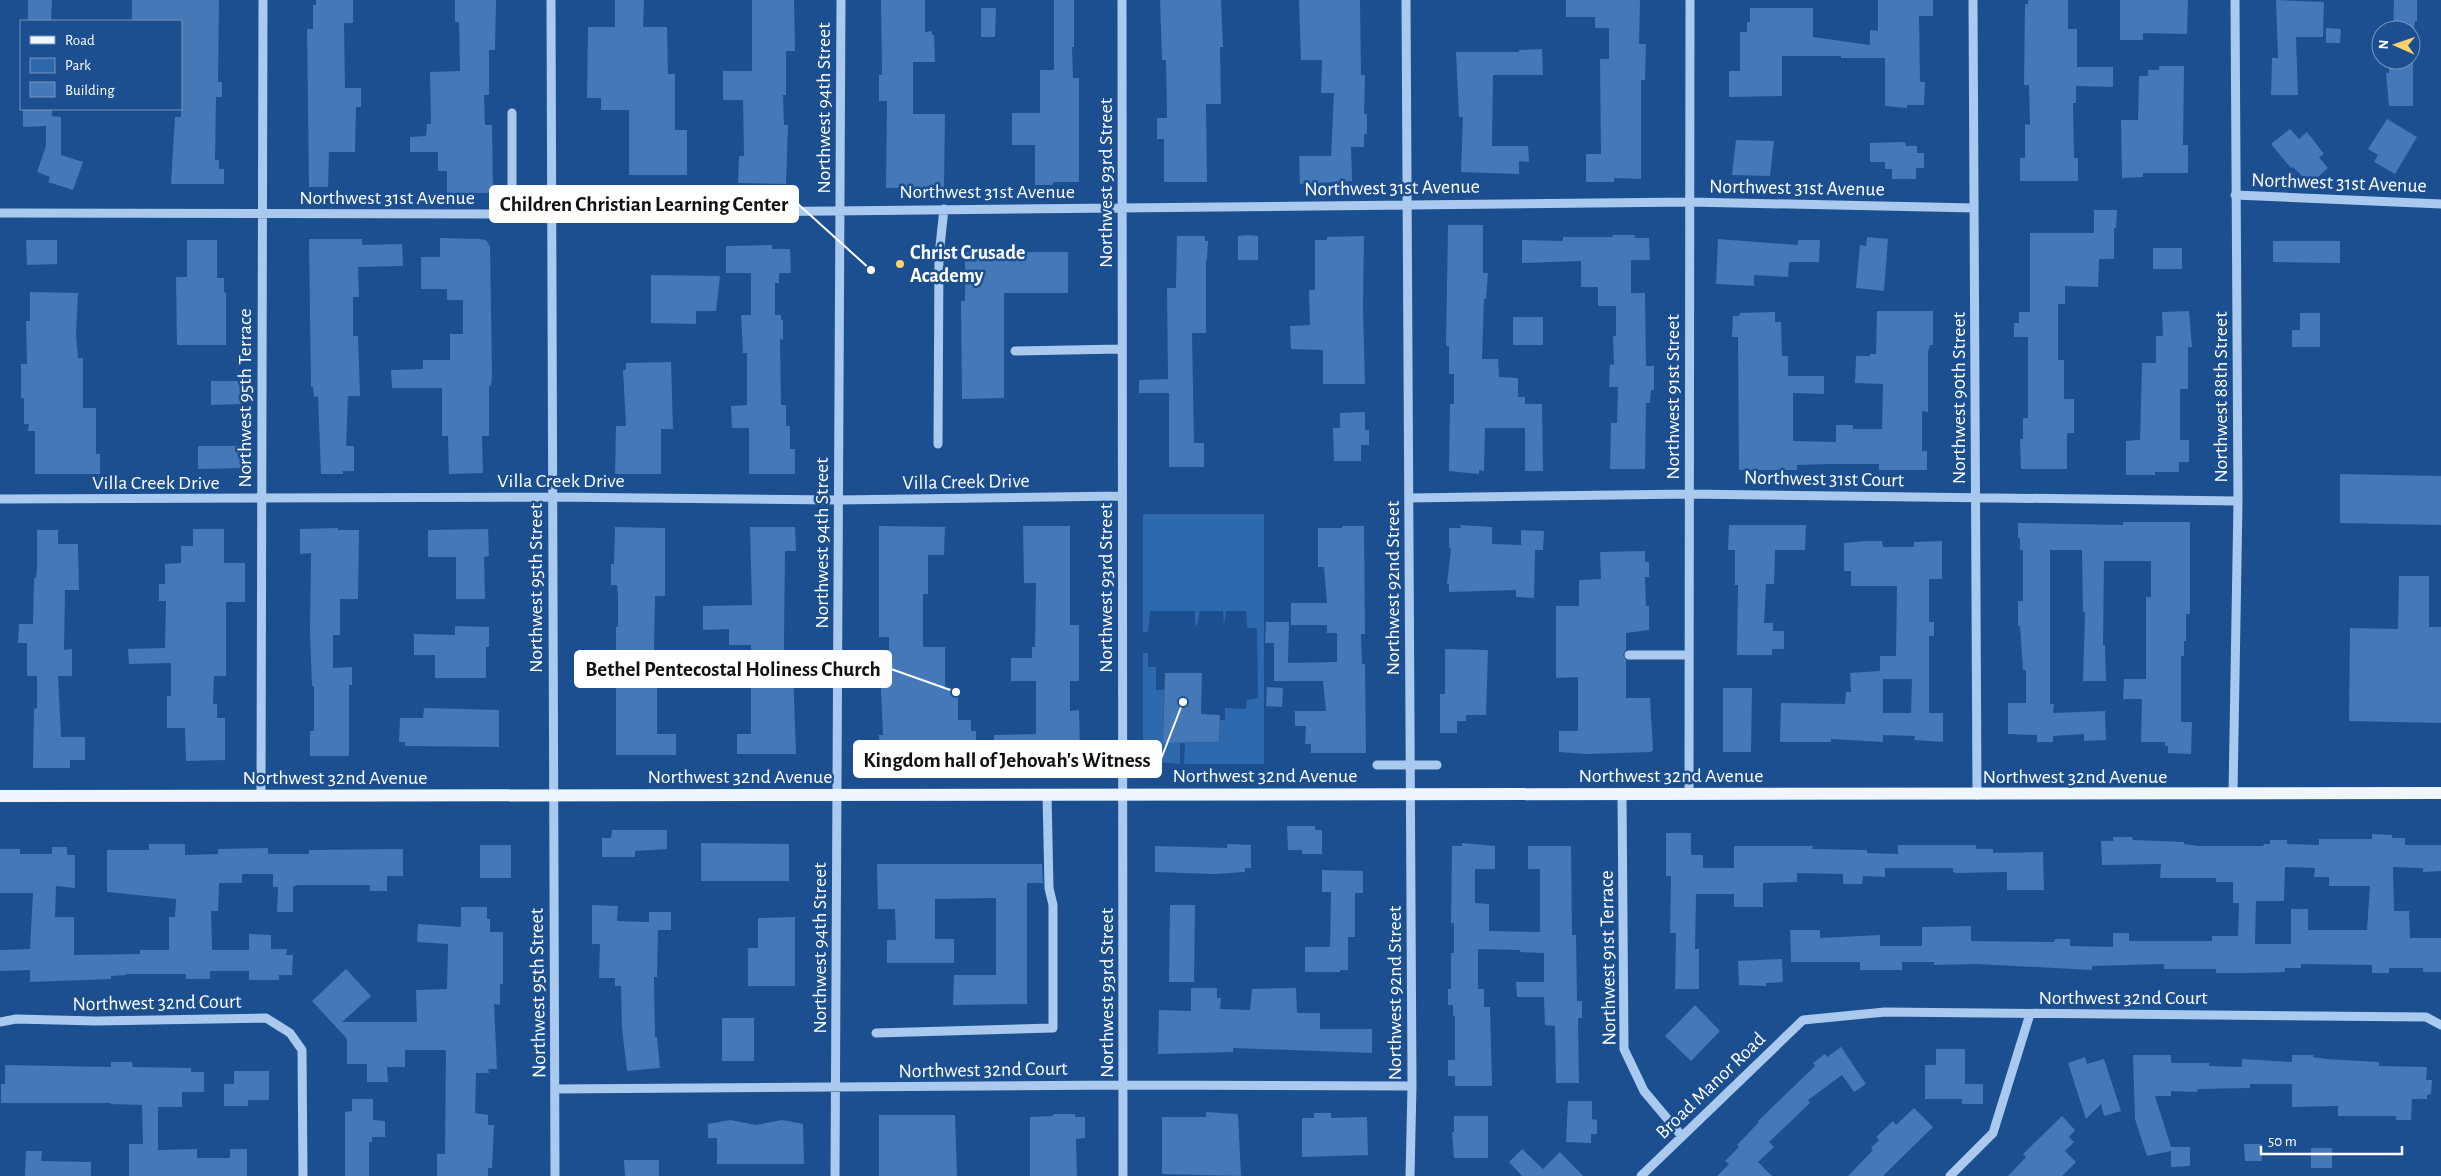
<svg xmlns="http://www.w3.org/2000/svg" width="2441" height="1176" viewBox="0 0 2441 1176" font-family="'Alegreya Sans',sans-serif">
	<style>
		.green { fill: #2e69ad }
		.building { fill: #4478b7; fill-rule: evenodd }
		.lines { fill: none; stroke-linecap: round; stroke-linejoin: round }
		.minor { stroke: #a9c9ee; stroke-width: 9 }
		.major { stroke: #f0f6ff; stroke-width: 12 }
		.poi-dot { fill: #ffd166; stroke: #1b4f8f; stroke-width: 2 }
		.labels { text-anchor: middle; stroke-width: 5; stroke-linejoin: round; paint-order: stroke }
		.street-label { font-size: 20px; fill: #fff; stroke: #1b4f8f }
		.poi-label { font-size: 20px; font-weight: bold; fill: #fff; stroke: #1b4f8f; text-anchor: start }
		.leader { fill: none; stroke: #fff; stroke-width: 2 }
		.callout-dot { fill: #fff; stroke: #1b4f8f; stroke-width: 2 }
		.callout { fill: #fff; stroke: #fff; stroke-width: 2 }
		.callout-label { font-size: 21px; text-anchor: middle; font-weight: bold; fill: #111 }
	</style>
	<rect width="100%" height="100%" fill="#1b4f8f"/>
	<path class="green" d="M1143 514H1264V764H1184L1185 743 1219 742 1220 720H1225V708L1246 709 1247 700 1258 698 1257 628H1247L1246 611H1226L1224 626 1223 611H1200L1197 626 1195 624V611H1150L1148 632H1143Z
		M1143 653H1148V667H1156V690H1164L1163 743H1180V764L1157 762 1148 755 1143 740Z"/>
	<path class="building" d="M28 0H52L51 21H28Z
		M132 0H219L218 82H222V97H216L215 160H219V169H224V184H171L175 117H181V21H132Z
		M316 0H353V23H344L345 88H361V107H356L355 152H329L328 187H309L307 29H313V5H316Z
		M455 0H496L495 50H489V95H484L485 125H492L493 193H447V171H438V152H410V137L426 136 427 124H431L430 72 460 71 459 22H455Z
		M615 0H644L643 27H667L668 74H675V130H687V175H629V110H601V98H587L588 27H615Z
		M752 0H794L795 51H786V95H783L784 125H788L786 184 738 183 739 156H744L743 100H723V71H752Z
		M881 0H925V32L932 31V35H934L935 62H913V114H945L944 187 886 188 887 101H879V75H882Z
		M1054 0H1074V47H1072L1073 78H1079V182H1053V185H1035V145H1012V113H1040V70H1054Z
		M1160 0H1221L1223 47H1220L1221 104H1206L1207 182H1164V139H1157V118H1167L1166 60H1162Z
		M1299 0H1360L1361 75H1365L1364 114H1367V134H1364V147H1351L1352 181 1300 184 1299 156H1331L1334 93H1321L1322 60H1301Z
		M1566 0H1640L1639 44H1646L1645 80H1641V179L1614 178V182H1586V154H1601L1600 59H1609V28H1595V17H1566Z
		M1878 0H1933V16H1919L1920 82H1925L1924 105H1907V108L1885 106V58H1841V56H1782V96L1729 97V71H1740V32H1747V22H1750V8H1813V37L1870 45V30L1878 31Z
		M2028 0H2068V29H2077V67H2113V87L2076 86V103H2073L2074 158H2078V181H2020V158H2025V124L2030 125 2029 85H2024L2025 4H2028Z
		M2120 0H2188L2187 34 2143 33V40H2120Z
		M2276 0 2324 2 2323 37H2296L2298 95H2271L2272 58H2278Z
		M2394 0H2417V21H2415L2414 30H2393Z
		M981 8H996L995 37H981Z
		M2326 28 2341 29 2340 43H2326Z
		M1542 49 1543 75H1493L1492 146H1528L1529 162 1519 161V174L1461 172 1463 117H1459L1456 52H1519V50Z
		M2389 60H2413V106H2389L2386 73H2389Z
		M2159 66H2184L2183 145H2188V173H2143V177L2122 178 2121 120H2138L2139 76H2148V70H2159Z
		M23 109H52V116L61 117V155L83 162 73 190 48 182 50 177 37 172 46 146V126L23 127Z
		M2387 119 2417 137 2395 174 2374 162 2378 155 2368 149Z
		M2290 129 2299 139 2307 132 2324 154 2319 157 2328 168 2310 184 2293 167 2291 168 2271 144Z
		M1736 140 1774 141 1770 176 1732 175Z
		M1905 142 1906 146H1917V153H1924V168H1916V179H1892V169H1885V162H1870V143Z
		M2094 210H2117L2116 228H2114V259H2099L2098 287 2065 286V304H2058V360H2064V399H2074V433H2067V469H2021L2020 439H2023V418H2028V337H2014V323H2019V312H2030V233H2094Z
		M1448 225H1483V273H1488L1486 299H1484L1482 359H1498L1499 377 1518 378V397H1525V404H1542L1543 471H1525V428H1485L1484 471 1479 470V474L1449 471 1450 404H1454V374H1449V346H1446Z
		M1248 235 1258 236V260H1238V236Z
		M1612 235H1634L1635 238H1649L1650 260H1631V293H1645L1646 366H1654V390H1651L1650 403H1646L1645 469H1610L1611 423H1617L1618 387H1609L1610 364 1614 365 1613 336H1616V306H1598V287H1581V261L1522 263V240L1563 241V237H1613Z
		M1177 236H1205V241H1208L1207 260H1206V333H1192L1194 443H1204V467H1169V393H1139V380L1168 379 1167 288H1176Z
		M1364 236 1363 306 1365 384H1323V350L1291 349 1290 326 1310 325 1309 290H1315V240H1327V237Z
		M1867 237 1888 239 1884 291 1856 288 1860 245 1866 246Z
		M440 238 479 239 486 240 490 246 492 375 491 386H489V436H482L483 473 449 474 448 436H442V388H392L391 370 423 369V360H450V334H463V300H447V289H421V257H440Z
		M309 239H362V245L402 244 403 266 358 267 359 297H353V336H358L360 396H348L346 446H354V471H343V474H321L318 396 314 397 313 387H311Z
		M1718 239 1798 245V240H1820L1819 262H1789L1788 277 1754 275V286L1716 284Z
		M26 240H57V264L27 265Z
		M187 240H217V278H224V292L226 293V345H177L176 277H187Z
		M2273 241H2340V263L2273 262Z
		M772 245V249H790L791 273H779V283H775V315H781V320H783V340L780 339 781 405H786V426H790V449H795V474H749V428H732L731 406 747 405V353H743L741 315H751V273H726V246Z
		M2153 248H2182V269H2153Z
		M965 252H1068V293H1004V398L962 399 961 301H965Z
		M651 275 720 276 716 311H696V324L651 323Z
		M30 292 78 293 76 335 78 358H83V408H96V454H100V474H35V431H28L29 424H24V398H21V364H27L26 321H30Z
		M1877 311H1933V345H1930L1928 352V412L1922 411V451H1927V470H1879V464H1828L1797 465V470H1739L1738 337H1732L1733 316H1739L1740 313 1775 312V322H1781L1782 356H1788V376H1824V394L1793 393V441L1836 442V425H1853V429H1882L1883 384 1855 383 1856 356H1870V354H1876Z
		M2189 311 2192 347H2188V389H2180V440H2189V462H2179V472H2155V475H2126V441L2140 440 2142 363H2156V336H2163L2162 312Z
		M2300 313H2320V347H2292V330H2300Z
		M1513 317H1543V345H1513Z
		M671 362 673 429H661V474H615L616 426H626L623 370H626V363Z
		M211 381H241V404L211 405Z
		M1365 412V430H1369V445H1361V461H1334L1333 428H1340V413Z
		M198 446H241L242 468 198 469Z
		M2340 474 2441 476V525L2340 523Z
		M2123 522H2190V614H2186V641H2184V656H2181V722H2192L2191 754 2168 753V746H2165V742H2141L2142 699H2123L2124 679H2146V597H2151V561H2104L2103 645H2105L2106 681H2083L2085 612H2083L2082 550H2050V704H2054L2053 713 2105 711 2106 740 2084 741V734L2053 736V742H2037V735L2008 734V703H2026V670H2023L2020 626H2018V601H2023V550H2020V538H2018V523L2123 525Z
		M1460 525 1492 527V544L1521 545V530L1544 531 1543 550H1535L1534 598 1516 597V590L1449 592V584H1447L1451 548H1449V528H1461Z
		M1729 525H1806L1805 550H1775L1774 584H1766L1764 623H1773V631H1784V649H1772V655H1737L1738 585H1735V550H1728Z
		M879 526 945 527 944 555H928V594H923V647H945V688H958V720H971V731H976V749H939V753L879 754V735H883L880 668H889V637H879Z
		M1023 526H1070V625H1079V681H1070V711L1079 710 1080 753H994V735L1036 734V681H1011V658H1032V647H1035L1036 583H1024Z
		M1342 526H1364L1365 634H1361L1362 664H1365L1366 753H1311V744H1305L1306 726H1295V711H1326L1323 681H1274V643H1265L1266 622H1289L1288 663 1337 662V633H1327V625H1291V603H1327L1324 567H1318V528H1342Z
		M615 527 665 528V596H655L654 653H658V659H666L665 683H659L657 686V734H676V755H616V627H618V596L617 585H611V564H614Z
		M750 527H795L796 551H785L784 639V671H793L796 754H737V734H751V645H729V629L703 630V606L752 605Z
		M338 528V530H359L358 599H340V635H333V668L352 667V685H349V756H310V731H314V686H312L310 632 311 553 300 554V529Z
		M193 529H224V563H245V602H226V676H214L213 704H217V718H225V760L186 761 185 728H167V696H171V663L129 664 128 649 165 648 166 601H159V584H165V564L181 563V546H193Z
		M488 529 489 556 484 557 485 599H456V557H428V530Z
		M37 530H58V544H78L79 590H65L64 650 72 649V676H58L61 737H85V760H70V768H33L34 709 37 708V676H27V643H18L19 624H33L34 578H36L37 568Z
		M1865 541H1882L1883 547H1914V542L1942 541V579H1929V622H1934V636H1929V713H1943V742L1914 740 1915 736 1883 735V742L1831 739V742H1780L1781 703 1845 704 1846 692H1851L1850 673 1880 671V656H1896L1897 586H1851V571H1844V543ZM1883 679H1912L1911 713H1883Z
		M1645 551V562H1649V577H1645L1646 606H1649V630L1626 633V650L1623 655 1626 660V698H1650L1653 750 1651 752 1586 754 1559 752V731H1578V677L1556 678V606H1579V580L1601 579 1600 552Z
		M2399 576H2429V627H2441V723L2349 721 2350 628 2398 629Z
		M455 626 489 627V647H486V678H435V655H414V634L455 635Z
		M1445 649 1488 650 1486 715H1466V721H1457V733H1440V694H1445Z
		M1165 673H1202L1201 714 1220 715 1219 742 1163 743Z
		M1267 687 1283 688 1282 707 1266 706Z
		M1723 688H1752L1751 752H1723Z
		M424 708 499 710V747L405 746V742H399L400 718H423Z
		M1287 826H1315V830H1322V854H1302V850H1288Z
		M612 830H667V849L635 851V857H602V838H611Z
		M1666 833H1691V855H1703V868H1734V846H1813L1812 849 1867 850V853L1898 854V845H1976V849H1993V853L2043 852 2044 890H2007V872L1956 873 1953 872V868H1885V877L1863 876 1862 884H1843V874L1797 873V882L1763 883V907H1734V894H1696L1695 949H1699V989H1675L1676 933H1670L1671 876H1666Z
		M2372 834 2392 835V838H2405V845H2441V871L2423 872V868L2393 867 2394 911H2409L2410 938H2441V972H2423V968H2389V973H2372V965L2301 964V968H2285V972L2250 973H2216V969H2164V964L2092 966V970L1977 964 1934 965V962H1902V970H1860V962H1791L1790 930H1820V938L1880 935V946H1922V927L1971 926V941L2054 942 2055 939H2070V946L2113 947V933H2129V941H2212V936H2238L2239 903H2233V882H2216V878H2160L2161 864 2102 865 2101 841H2113V837H2132L2133 840 2184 842V844L2198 846H2263L2264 844H2270V840H2287V844L2319 845V839H2372ZM2285 867 2315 868 2314 877H2329V886H2370L2367 930H2308V909H2291V944H2255L2256 901H2284Z
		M701 843 789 844V881H701Z
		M1462 843 1495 846V869H1475V903L1489 904V931L1540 932V869H1528V846H1571L1572 935H1576L1577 1001H1582V1018H1578L1579 1083H1556L1555 1026 1545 1025 1544 997H1517L1516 982H1544V953L1520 952V950L1478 949V989H1484V1007H1490L1492 1086H1455V1076H1448V1060H1455V1016H1453V1005H1448V989H1451V953H1454V923H1451L1452 846H1462Z
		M149 844H185V855L218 854V849L268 848V854H309V850L403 849V876H387V891H370V885H297L293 887V912H277L278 887H273V874H242V883H219L218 911H211L212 950H249V934L271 935V949H287L286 955H293L292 975H279V980H249V971H210V979H186V974H126V975L111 976V979L30 982V970L0 971V950L30 949 33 893H0V849H20V854H52V847H67V855H75V888L56 886 55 917H74V955L140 954V950H169V917H175L176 899 107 892V850H149Z
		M1227 844 1251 845V868H1245V872L1215 874 1155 872V846L1227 848Z
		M480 845H511V878H480Z
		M877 864H1042L1043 883H1027V1004L953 1005 954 975H996V898L935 899V939H954V963H887V940H896L895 909H878Z
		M1322 870 1363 871V893H1355V937H1348V970H1340V972H1305V947H1330L1331 892H1322Z
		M592 905 618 906 617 921 649 922V912H671V930H658L657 977H654L655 1037H657L660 1068 627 1071 622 1028 621 986H615V978H599L600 944H592Z
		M1170 905H1195L1194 982H1169Z
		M461 907H487V919H490V932H503V984H500V1005L494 1004 497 1069H488L489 1073H476L475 1113 488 1115V1125H494L492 1168H488V1176H437V1154H445L446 1050H405V1067H387L388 1082H367V1064H347V1039L312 1001 346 969 371 996 342 1022H417L416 990 447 989 448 944 417 942 418 924 461 927Z
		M795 917V986H748V948H758V918Z
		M1782 959 1783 982 1766 983V986L1739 985 1738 961Z
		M1191 988H1217V998H1221L1220 1009 1250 1010 1252 989 1296 988 1297 1013H1320V1029H1372V1053L1233 1048V1052L1158 1054 1159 1010 1191 1011Z
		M1695 1005 1720 1031 1691 1061 1665 1036Z
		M722 1018H754V1061H722Z
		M1841 1047 1866 1084 1854 1092 1842 1075 1808 1100 1810 1103 1769 1142 1774 1147 1758 1162 1772 1176H1717L1729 1164 1725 1161 1739 1147 1737 1145 1759 1122 1758 1121 1815 1066 1813 1063 1825 1054 1827 1057Z
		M1936 1049H1965V1084H1983V1104H1962V1099H1925V1065H1936Z
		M2133 1055H2171V1063H2209V1066L2242 1067V1059L2292 1062V1055H2313V1057L2326 1059 2379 1062V1066L2427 1067 2426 1080H2432L2431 1094 2427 1095V1099H2412L2411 1120H2396V1116H2338V1106L2292 1107V1084H2250V1088L2198 1089 2197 1092 2171 1091V1096H2155L2171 1147H2190V1166L2171 1167V1151L2147 1156 2135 1119Z
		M2085 1057 2087 1064 2104 1059 2121 1111 2104 1116 2101 1104 2086 1119 2068 1063Z
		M111 1062H132L133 1067 191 1068V1072H204V1092H182V1107H158V1150L197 1149V1158H230V1149H247V1176H129V1144H143L142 1105 111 1104V1103H1V1084H5V1065L111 1067Z
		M234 1071H269V1100H248V1106H224V1084H234Z
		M352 1099H373V1120L385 1121V1137H372V1142H369V1176H345V1112L352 1111Z
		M1568 1101H1592V1119L1597 1120V1134H1591V1143L1566 1142Z
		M1914 1108 1933 1127 1883 1176H1848L1873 1150 1871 1148 1879 1140 1876 1137 1893 1121 1896 1125Z
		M1206 1112 1238 1114 1241 1176 1162 1174V1117H1206Z
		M1314 1113H1331V1118L1367 1117 1368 1155 1302 1157V1118H1314Z
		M1053 1114H1075V1117H1085V1138L1076 1139 1077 1176H1030V1117L1053 1116Z
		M879 1115H955L957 1176H879Z
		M1454 1116H1488V1158H1454L1452 1132H1454Z
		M2062 1116 2075 1130 2069 1137 2074 1142 2065 1151 2076 1162 2062 1176H2008L2026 1157 2023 1154Z
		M730 1120 756 1125 782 1120 803 1124 804 1164H717V1138H708V1124Z
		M2244 1144H2262V1161H2245Z
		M2311 1148H2332V1168H2311Z
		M1522 1149 1543 1169 1560 1152 1583 1176H1522L1509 1162Z
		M26 1151H42L41 1161 91 1162V1176H25Z
		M624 1160H659V1176H625Z"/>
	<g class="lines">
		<path class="minor" d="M551 0 555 1176
			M1122 0 1123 1176
			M1406 0 1412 1086 1410 1176
			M1973 0 1977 795
			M2235 195 2441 204
			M0 213 551 214 1690 202 1974 208
			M512 214V113
			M1015 351 1122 349
			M938 444 939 255 944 209
			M1409 498 1689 494 2238 501
			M0 499 552 497 838 500 1122 496
			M1629 655H1689
			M1377 765H1437
			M1622 794 1624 1049 1644 1091 1681 1135
			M1689 794 1690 0
			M2233 794 2238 501 2235 0
			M261 796 263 0
			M0 1022 16 1019 96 1021 266 1018 290 1033 302 1050 303 1176
			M876 1033 1053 1028V905L1049 888 1047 794
			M555 1089 1124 1085 1412 1086
			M835 1176 841 0
			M1641 1176 1803 1020 1885 1012 2426 1017 2441 1025
			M1950 1176 1993 1133 2030 1014"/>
		<path class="major" d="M0 796 2441 793"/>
	</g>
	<circle class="poi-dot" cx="900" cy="264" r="5"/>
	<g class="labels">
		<g class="street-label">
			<text transform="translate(823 108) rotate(-90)" y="7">Northwest 94th Street</text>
			<text transform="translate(2339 182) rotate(2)" y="7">Northwest 31st Avenue</text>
			<text transform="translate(1105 183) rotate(-90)" y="7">Northwest 93rd Street</text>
			<text transform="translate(1392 187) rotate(-1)" y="7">Northwest 31st Avenue</text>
			<text transform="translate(1797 187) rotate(1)" y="7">Northwest 31st Avenue</text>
			<text x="987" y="198">Northwest 31st Avenue</text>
			<text x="387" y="204">Northwest 31st Avenue</text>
			<text transform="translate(1672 397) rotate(-90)" y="7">Northwest 91st Street</text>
			<text transform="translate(2220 397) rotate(-90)" y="7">Northwest 88th Street</text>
			<text transform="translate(244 398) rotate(-90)" y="7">Northwest 95th Terrace</text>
			<text transform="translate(1958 398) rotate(-90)" y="7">Northwest 90th Street</text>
			<text transform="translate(1824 478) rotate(1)" y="7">Northwest 31st Court</text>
			<text x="561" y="487">Villa Creek Drive</text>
			<text transform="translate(966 481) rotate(-1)" y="7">Villa Creek Drive</text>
			<text x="156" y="489">Villa Creek Drive</text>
			<text transform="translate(821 543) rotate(-90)" y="7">Northwest 94th Street</text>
			<text transform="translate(535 588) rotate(-90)" y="7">Northwest 95th Street</text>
			<text transform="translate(1105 588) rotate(-90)" y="7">Northwest 93rd Street</text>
			<text transform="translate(1392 588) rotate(-90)" y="7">Northwest 92nd Street</text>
			<text x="1265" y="782">Northwest 32nd Avenue</text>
			<text x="1671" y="782">Northwest 32nd Avenue</text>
			<text x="740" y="783">Northwest 32nd Avenue</text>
			<text x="2075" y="783">Northwest 32nd Avenue</text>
			<text x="335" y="784">Northwest 32nd Avenue</text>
			<text transform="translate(819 948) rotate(-90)" y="7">Northwest 94th Street</text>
			<text transform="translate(1607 958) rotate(-91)" y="7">Northwest 91st Terrace</text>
			<text transform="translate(537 993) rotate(-91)" y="7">Northwest 95th Street</text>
			<text transform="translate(1106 993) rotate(-90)" y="7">Northwest 93rd Street</text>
			<text transform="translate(1394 993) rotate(-90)" y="7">Northwest 92nd Street</text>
			<text x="2123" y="1004">Northwest 32nd Court</text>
			<text transform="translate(157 1002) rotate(-1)" y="7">Northwest 32nd Court</text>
			<text transform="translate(983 1069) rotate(-1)" y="7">Northwest 32nd Court</text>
			<text transform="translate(1710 1085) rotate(-44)" y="7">Broad Manor Road</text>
		</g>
		<g class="poi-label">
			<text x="910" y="259">Christ Crusade<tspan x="910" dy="23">Academy</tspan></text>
		</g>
	</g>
	<path class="leader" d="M871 270L798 204M956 692L891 669M1183 702L1161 759"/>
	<g class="callout-dot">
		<circle cx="871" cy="270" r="5"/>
		<circle cx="956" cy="692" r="5"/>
		<circle cx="1183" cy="702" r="5"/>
	</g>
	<g class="callout">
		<rect x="490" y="186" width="308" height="36" rx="5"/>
		<rect x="575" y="651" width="316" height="36" rx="5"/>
		<rect x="854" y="741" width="307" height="36" rx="5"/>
	</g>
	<g class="callout-label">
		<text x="644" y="211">Children Christian Learning Center</text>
		<text x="733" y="676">Bethel Pentecostal Holiness Church</text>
		<text x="1007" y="767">Kingdom hall of Jehovah's Witness</text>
	</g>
	<rect x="20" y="20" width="162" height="90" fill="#1b4f8f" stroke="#7695bc"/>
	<rect x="30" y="36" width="25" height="8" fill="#f0f6ff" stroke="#7695bc"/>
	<text x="65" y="45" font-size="15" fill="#ffffff">Road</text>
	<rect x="30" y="58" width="25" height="15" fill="#2e69ad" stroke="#7695bc"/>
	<text x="65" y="70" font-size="15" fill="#ffffff">Park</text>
	<rect x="30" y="82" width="25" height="15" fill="#4478b7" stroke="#7695bc"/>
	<text x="65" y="95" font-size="15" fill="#ffffff">Building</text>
	<g transform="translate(2396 45) rotate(272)"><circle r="24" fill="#1b4f8f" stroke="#7695bc"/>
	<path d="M0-4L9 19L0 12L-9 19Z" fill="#ffd166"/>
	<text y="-8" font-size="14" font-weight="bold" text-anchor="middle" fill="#ffffff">N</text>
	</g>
	<path d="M2261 1146v8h141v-8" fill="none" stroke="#ffffff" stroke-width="2.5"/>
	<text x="2268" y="1146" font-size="15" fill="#ffffff" stroke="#1b4f8f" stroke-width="4" paint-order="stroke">50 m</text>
</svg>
